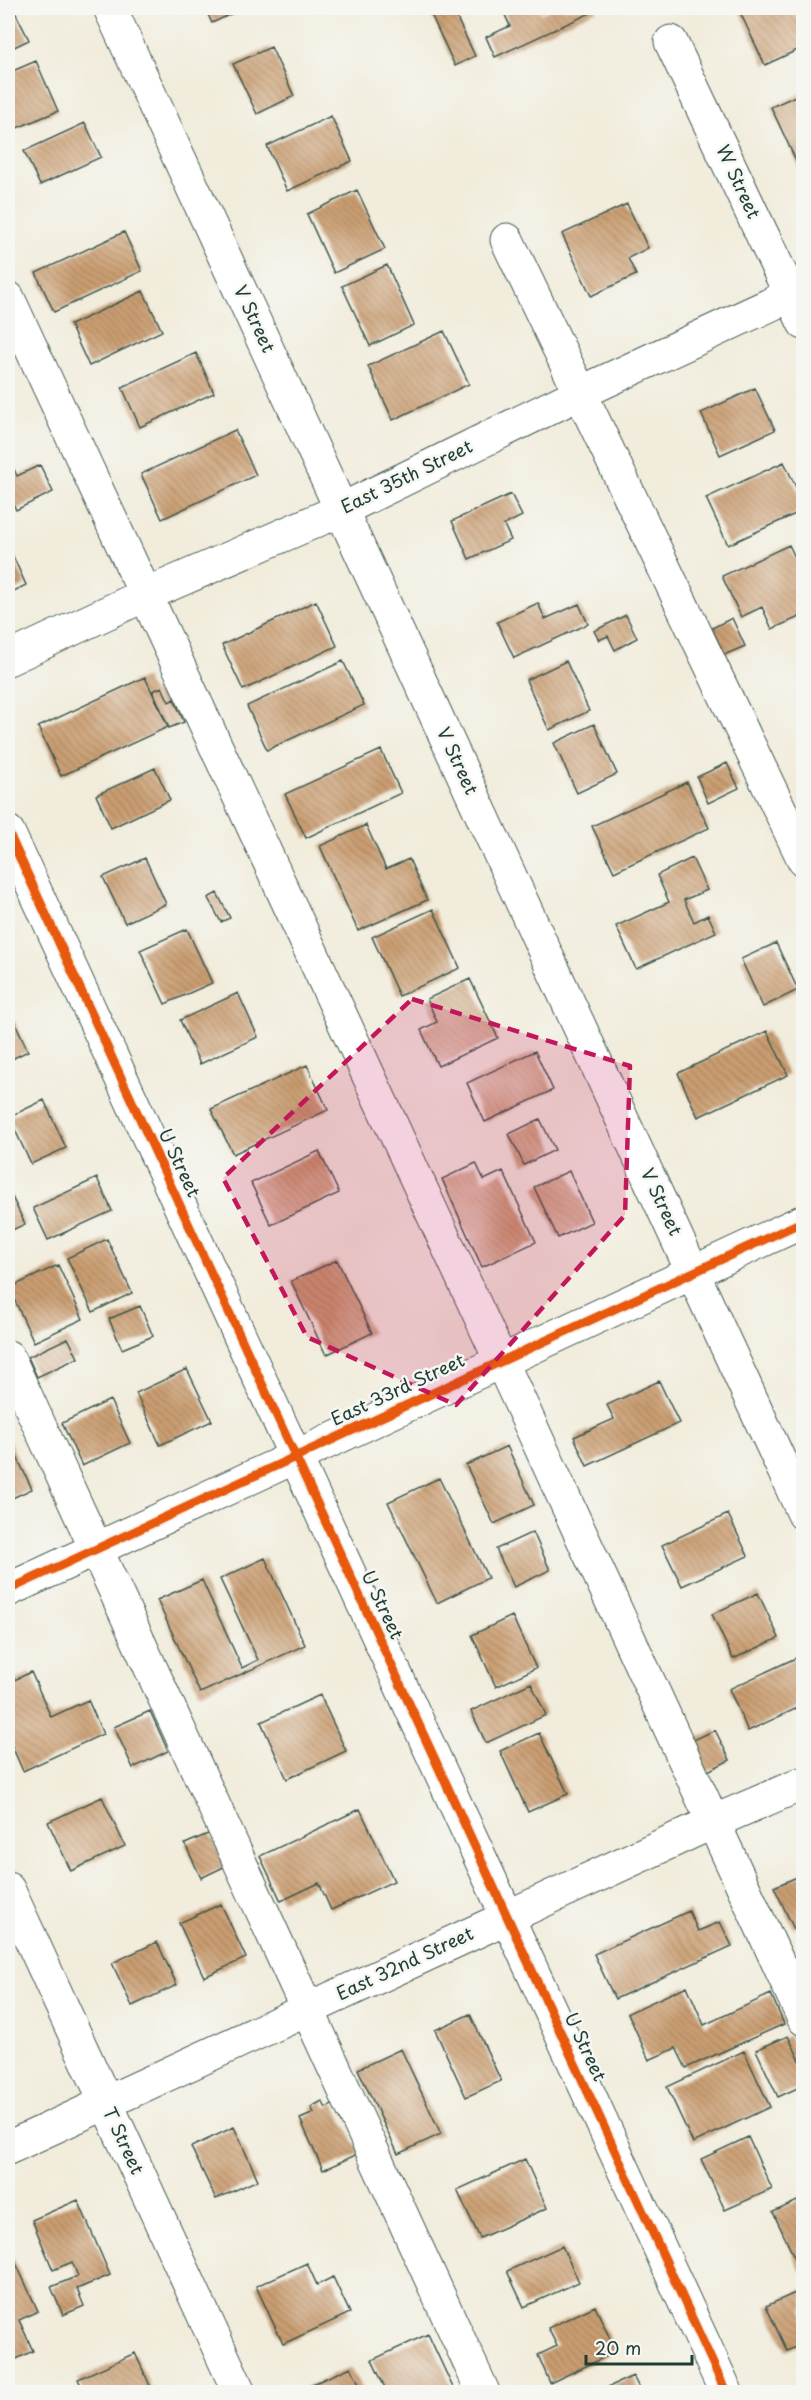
<svg xmlns="http://www.w3.org/2000/svg" width="811" height="2400" viewBox="0 0 811 2400" font-family="'Playpen Sans',sans-serif">
	<style>
		.building { fill: url(#building-back-hatch) }
		.lines { fill: none; stroke-linecap: round; stroke-linejoin: round }
		.minor-casing { stroke: #3e574d; stroke-width: 35 }
		.minor { stroke: #fff; stroke-width: 33 }
		.cycleway-casing { stroke: #f6f6f2; stroke-width: 13 }
		.cycleway { stroke: #e8590c; stroke-width: 9 }
		.marked { fill: #c2185b; fill-opacity: 0.2; stroke: #c2185b; stroke-width: 4.5; stroke-dasharray: 12 8; stroke-linejoin: round }
		.labels { text-anchor: middle; stroke-width: 5; stroke-linejoin: round; paint-order: stroke }
		.street-label { font-size: 18px; fill: #1f3d34; stroke: #f6f6f2 }
	</style>
	<defs>
		<pattern id="building-back-hatch" width="6" height="6" patternUnits="userSpaceOnUse" patternTransform="scale(1.5)"><rect width="6" height="6" fill="#cb9e71"/><path d="M-1 5l2 2M0 0l6 6M5-1l2 2" fill="none" stroke="#a4825e"/></pattern>
	</defs>
	<rect width="100%" height="100%" fill="#f6f6f2"/>
	<filter id="ink" filterUnits="userSpaceOnUse"><feTurbulence type="fractalNoise" baseFrequency=".0167" numOctaves="2"/><feDisplacementMap in="SourceGraphic" scale="12" xChannelSelector="R" yChannelSelector="G"/><feConvolveMatrix kernelMatrix="1 2 1 2 8 2 1 2 1" color-interpolation-filters="sRGB"/></filter>
	<filter id="wash" filterUnits="userSpaceOnUse"><feTurbulence type="fractalNoise" baseFrequency=".008" numOctaves="4" result="noise"/><feDisplacementMap in="SourceGraphic" scale="24" xChannelSelector="R" yChannelSelector="G"/><feGaussianBlur stdDeviation="1.35" result="paint"/><feColorMatrix in="noise" values="0 0 0 0 0 0 0 0 0 0 0 0 0 0 0 0 0 1.4 0 .05"/><feComposite in="paint" operator="in"/></filter>
	<g filter="url(#wash)">
		<rect width="100%" height="100%" fill="#f1ecdb"/>
		<g id="blocks">
			<path class="building" d="M13 8 29 40 8 50V10Z
				M205 8H244L212 23Z
				M428 8H452L475 56 455 66Z
				M517 8H540L542 13 553 8H595L597 10 495 57 486 37 510 26 504 13Z
				M738 8H792L804 31V47L765 65Z
				M271 47 294 96 257 114 233 64Z
				M36 61 58 111 17 128 10 112 8 113V73Z
				M802 93 804 95V178L771 107Z
				M331 116 352 161 287 191 267 146Z
				M85 123 101 157 40 185 24 151Z
				M357 190 385 249 334 273 307 214Z
				M627 204 648 248 628 258 636 275 591 296 562 234Z
				M124 232 142 271 54 312 36 273Z
				M387 265 414 325 370 346 342 286Z
				M143 291 162 331 89 366 70 325Z
				M444 331 469 384 393 420 368 366Z
				M196 353 214 393 140 427 122 387Z
				M755 388 775 430 720 455 701 413Z
				M235 430 256 475 162 519 141 474Z
				M8 455 17 476 40 465 53 492 16 510 8 493Z
				M784 462 804 504V510L728 545 706 498Z
				M511 494 522 516 504 525 511 540 469 559 452 521Z
				M8 545 26 585 8 594Z
				M789 545 800 567 804 566V615L772 629 762 607 741 617 722 576Z
				M316 601 337 646 243 690 222 645Z
				M538 603 545 619 579 604 588 624 514 658 497 622Z
				M626 615 637 638 615 650 608 636 599 640 594 631Z
				M732 618 745 646 724 655 712 628Z
				M343 661 364 705 267 750 247 706Z
				M566 661 589 711 549 730 526 680Z
				M145 677 168 727 61 776 38 727Z
				M162 687 169 702 174 699 184 722 169 728 153 691Z
				M594 724 617 774 577 793 554 743Z
				M381 750 401 793 306 838 285 794Z
				M727 763 739 788 708 803 697 777Z
				M155 768 170 800 111 828 96 795Z
				M687 782 709 828 614 872 592 826Z
				M366 825 386 869 409 859 427 900 358 931 320 846Z
				M145 858 166 904 125 923 103 877Z
				M692 858 707 890 684 900 694 922 708 915 716 932 636 969 616 926 669 902 657 875Z
				M217 893 230 918 221 922 208 898Z
				M433 909 460 968 399 996 372 937Z
				M187 929 212 983 165 1004 140 950Z
				M776 943 798 990 763 1007 741 959Z
				M470 979 498 1038 438 1066 421 1030 437 1022 427 999Z
				M238 993 258 1037 200 1064 180 1020Z
				M8 1007 28 1051 8 1061Z
				M767 1031 788 1075 698 1117 678 1073Z
				M535 1051 553 1090 485 1122 467 1083Z
				M307 1065 328 1110 233 1154 211 1109Z
				M44 1100 66 1148 31 1164 9 1117Z
				M540 1119 555 1150 524 1165 509 1134Z
				M319 1151 339 1193 271 1225 251 1183Z
				M476 1163 484 1180 503 1171 536 1242 482 1267 442 1179Z
				M569 1171 592 1222 558 1238 534 1187Z
				M97 1178 112 1211 48 1240 33 1208Z
				M11 1195 25 1224 8 1232V1197Z
				M107 1239 132 1293 93 1312 67 1258Z
				M337 1260 372 1333 326 1355 291 1281Z
				M58 1265 83 1319 34 1342 9 1288Z
				M140 1306 153 1336 122 1349 109 1319Z
				M68 1338 78 1358 37 1377 28 1357Z
				M187 1369 212 1421 160 1445 136 1393Z
				M659 1381 679 1423 587 1466 574 1437 614 1419 607 1405Z
				M110 1400 130 1443 82 1466 62 1423Z
				M8 1438 32 1489 8 1500Z
				M507 1446 534 1505 494 1524 466 1465Z
				M439 1478 488 1578 437 1603 388 1502Z
				M728 1514 748 1556 682 1586 662 1545Z
				M533 1532 550 1570 514 1587 496 1549Z
				M265 1558 305 1645 200 1693 157 1600 202 1580 242 1668 258 1660 220 1579Z
				M758 1593 779 1638 733 1659 712 1614Z
				M512 1616 536 1668 496 1687 472 1635Z
				M800 1656 804 1662V1705L748 1731 729 1689Z
				M31 1672 51 1717 88 1700 103 1734 23 1771 8 1737V1683Z
				M531 1683 546 1715 486 1743 471 1711Z
				M320 1695 346 1751 287 1779 261 1722Z
				M150 1711 168 1751 133 1768 114 1727Z
				M715 1730 730 1760 698 1776 683 1745Z
				M539 1733 568 1794 528 1812 500 1751Z
				M102 1797 125 1846 71 1871 48 1822Z
				M360 1809 394 1881 331 1910 319 1883 281 1901 260 1856Z
				M210 1833 226 1866 201 1878 185 1844Z
				M804 1874V1924L794 1929 774 1887Z
				M221 1904 246 1958 204 1977 179 1923Z
				M689 1911 698 1931 720 1922 732 1946 615 1999 594 1954Z
				M157 1942 177 1985 132 2006 112 1963Z
				M687 1986 704 2025 771 1994 784 2024 686 2068 676 2048 649 2060 628 2013Z
				M470 2014 501 2081 466 2097 435 2030Z
				M788 2036 804 2069V2085L778 2097 756 2050Z
				M401 2049 441 2134 398 2154 358 2069Z
				M744 2051 770 2107 693 2143 667 2087Z
				M322 2101 326 2108 334 2104 360 2153 323 2170 300 2119 314 2113 311 2107Z
				M234 2127 258 2180 216 2199 191 2147Z
				M748 2137 772 2189 725 2210 701 2159Z
				M525 2159 547 2208 480 2238 457 2190Z
				M804 2198V2273L802 2274 773 2212Z
				M78 2200 110 2275 77 2289 84 2306 63 2315 51 2287 78 2276 72 2262 53 2270 32 2220Z
				M8 2246 38 2311 19 2320 33 2351 8 2363V2344L13 2341 8 2329Z
				M562 2246 579 2282 524 2307 507 2271Z
				M307 2263 317 2285 333 2277 350 2313 283 2344 256 2286Z
				M804 2289V2343L787 2351 766 2306Z
				M595 2306 616 2352 550 2383 538 2355 557 2346 548 2328Z
				M428 2334 455 2392H387L372 2360Z
				M135 2353 153 2392H84L78 2379Z
				M351 2367 363 2392H308L306 2387Z
				M633 2376 641 2392H597Z"/>
		</g>
	</g>
	<g filter="url(#ink)">
		<use href="#blocks" fill-opacity="0" stroke="#3e574d" stroke-width="1.5"/>
		<g class="lines">
			<g class="minor-casing">
				<path id="minor" d="M110 8 804 1514
					M671 42 804 323
					M507 240 804 860
					M8 298 501 1361 804 2019
					M8 659 145 595 341 510 580 393 804 289
					M8 832 726 2392
					M8 1357 483 2392
					M8 1590 804 1221
					M8 1889 239 2392
					M8 2148 713 1822 804 1783"/>
			</g>
			<use href="#minor" class="minor"/>
			<g class="cycleway-casing">
				<path id="cycleway" d="M8 832 726 2392
					M8 1590 804 1221"/>
			</g>
			<use href="#cycleway" class="cycleway"/>
		</g>
	</g>
	<path class="marked" d="M412 999 630 1066 625 1215 456 1405 307 1337 223 1178Z"/>
	<g class="labels">
		<g class="street-label">
			<text transform="translate(738 182) rotate(65)" y="6">W Street</text>
			<text transform="translate(254 319) rotate(65)" y="6">V Street</text>
			<text transform="translate(407 477) rotate(-26)" y="6">East 35th Street</text>
			<text transform="translate(457 761) rotate(65)" y="6">V Street</text>
			<text transform="translate(179 1163) rotate(65)" y="6">U Street</text>
			<text transform="translate(661 1202) rotate(65)" y="6">V Street</text>
			<text transform="translate(398 1390) rotate(-25)" y="6">East 33rd Street</text>
			<text transform="translate(382 1605) rotate(65)" y="6">U Street</text>
			<text transform="translate(405 1964) rotate(-25)" y="6">East 32nd Street</text>
			<text transform="translate(585 2047) rotate(65)" y="6">U Street</text>
			<text transform="translate(123 2141) rotate(65)" y="6">T Street</text>
		</g>
	</g>
	<rect width="811" height="2400" fill="none" stroke="#f6f6f2" stroke-width="30"/>
	<path d="M586 2355v9h106v-9" fill="none" stroke="#1f3d34" stroke-width="3"/>
	<text x="595" y="2355" font-size="18" fill="#1f3d34" stroke="#f6f6f2" stroke-width="4.5" paint-order="stroke">20 m</text>
</svg>
